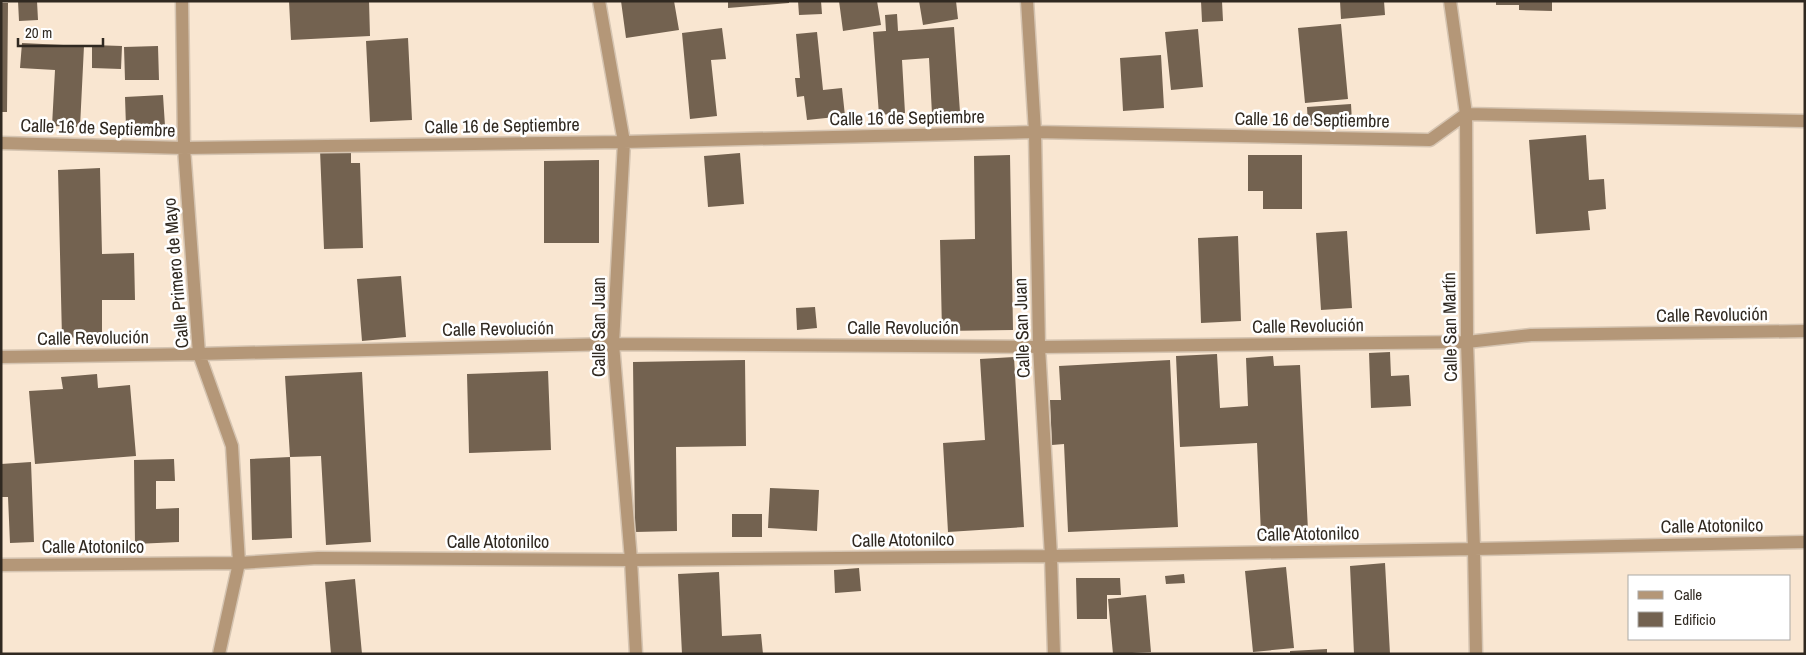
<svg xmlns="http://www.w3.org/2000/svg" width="1806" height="655" viewBox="0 0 1806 655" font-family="'Archivo Narrow',sans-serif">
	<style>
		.building { fill: #736250 }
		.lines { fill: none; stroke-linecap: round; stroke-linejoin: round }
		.minor-casing { stroke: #d5c4b1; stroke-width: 15 }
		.minor { stroke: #b49778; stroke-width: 12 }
		.labels { text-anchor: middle; stroke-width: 5; stroke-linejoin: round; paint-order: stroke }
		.street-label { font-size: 18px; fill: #302921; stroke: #fff }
	</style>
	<rect width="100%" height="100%" fill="#f9e6d1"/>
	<path class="building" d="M18 1H37L38 20 19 21Z
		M289 1H369L370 36 291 40Z
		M621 1H674L679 30 626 38Z
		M728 1H789V3L728 8Z
		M798 1H821L822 14 799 15Z
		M839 1H877L881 25 843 31Z
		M919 1H956L958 19 923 25Z
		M1201 1H1222L1223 21 1202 22Z
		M1340 1H1384L1385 15 1341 19Z
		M1496 1H1552V11L1519 10V5H1496Z
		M1 3H8L7 112H1Z
		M897 14 898 31 954 27 960 112 932 114 929 58 902 60 905 113 879 115 873 32 886 31 885 15Z
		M1341 24 1348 99 1305 103 1298 28Z
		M722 28 726 59 711 60 717 116 690 119 682 33Z
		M1198 29 1203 87 1171 90 1165 32Z
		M817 32 823 90 842 88 845 116 807 120 804 96 797 97 795 78H800L796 34Z
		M408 38 412 120 370 122 366 41Z
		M22 43 84 46 80 127 52 126 55 70 20 68Z
		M92 45 122 46 121 69 92 68Z
		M158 46 159 80H125L124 47Z
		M1161 55 1164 108 1123 111 1120 58Z
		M163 95 165 126 126 127 125 97Z
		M1351 104 1352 122 1308 125 1307 107Z
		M1586 135 1589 180 1604 179 1606 209 1588 211 1590 230 1536 234 1529 140Z
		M351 148V163H360L363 248 324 249 320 150Z
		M740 153 744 204 708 207 704 156Z
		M1010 155 1013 330 942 331 940 240 975 239 974 156Z
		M1248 155H1302V209H1263V191H1248Z
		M599 160V243H544V161Z
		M100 168 102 254 134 253 135 300H102V336L62 338 58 170Z
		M1347 231 1352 308 1321 310 1316 233Z
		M1238 236 1241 321 1201 323 1198 238Z
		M401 276 406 337 362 341 357 279Z
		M815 307 817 328 797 330 796 308Z
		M1390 352 1391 376 1409 375 1411 406 1371 408 1369 353Z
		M1217 354 1220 408 1248 406 1246 358 1273 356 1274 366 1300 365 1308 531 1261 534 1257 443 1180 447 1176 356Z
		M1014 357 1024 527 948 532 943 443 985 440 980 359Z
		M745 360 746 446 676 447 677 531 635 532 633 362Z
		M1170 360 1178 527 1068 532 1064 444 1052 445 1050 400H1061L1059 366Z
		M548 371 551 450 469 453 467 374Z
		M362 372 371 542 326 545 321 456 290 457 285 376Z
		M97 374 98 388 130 385 136 456 35 464 29 391 63 389 61 377Z
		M290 457 292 538 252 540 250 459Z
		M174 459 175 481H156V509L179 508V542L135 544 134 460Z
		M31 462 34 542 10 543 8 497H1V464Z
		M770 488 819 490 817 531 768 528Z
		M732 514H762V537H732Z
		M1385 563 1390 654H1354L1350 566Z
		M1286 567 1294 648 1253 652 1245 571Z
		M859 568 861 591 835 593 834 570Z
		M719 572 722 636 761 634 763 654H682L678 574Z
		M1184 574 1185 583 1166 584 1165 576Z
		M1076 578H1120L1121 595H1107V619H1077Z
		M355 579 362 654H331L325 582Z
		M1146 595 1151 652 1113 654 1108 599Z
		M1327 649V654H1290V651Z"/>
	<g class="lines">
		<g class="minor-casing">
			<path id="minor" d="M182 1 184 148 199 354 232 446 239 563 219 654
				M599 1 624 142 613 344 631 560 636 654
				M1027 1 1035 132 1039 347 1051 556 1054 654
				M1450 1 1466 114 1467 342 1474 549 1476 654
				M1 143 184 148 624 142 1035 132 1430 140 1466 114 1805 121
				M1 357 199 354 613 344 1039 347 1467 342 1531 335 1805 331
				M1 565 239 563 318 558 631 560 1051 556 1474 549 1805 542"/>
		</g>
		<use href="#minor" class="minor"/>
	</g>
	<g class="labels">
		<g class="street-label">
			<text transform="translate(907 118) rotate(-1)" y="6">Calle 16 de Septiembre</text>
			<text transform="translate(1312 120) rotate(1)" y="6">Calle 16 de Septiembre</text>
			<text transform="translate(502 126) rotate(-1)" y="6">Calle 16 de Septiembre</text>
			<text transform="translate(98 128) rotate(2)" y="6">Calle 16 de Septiembre</text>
			<text transform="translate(176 273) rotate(-95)" y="6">Calle Primero de Mayo</text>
			<text transform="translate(1712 315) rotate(-1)" y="6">Calle Revolución</text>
			<text transform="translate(1308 326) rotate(-1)" y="6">Calle Revolución</text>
			<text transform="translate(599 327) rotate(-90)" y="6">Calle San Juan</text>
			<text transform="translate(1450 327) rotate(-91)" y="6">Calle San Martín</text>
			<text x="903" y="334">Calle Revolución</text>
			<text transform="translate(1022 328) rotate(-92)" y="6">Calle San Juan</text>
			<text transform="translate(498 329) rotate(-1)" y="6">Calle Revolución</text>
			<text transform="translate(93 338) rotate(-1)" y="6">Calle Revolución</text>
			<text transform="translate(1712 526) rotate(-1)" y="6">Calle Atotonilco</text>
			<text transform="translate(1308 534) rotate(-1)" y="6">Calle Atotonilco</text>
			<text transform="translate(903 540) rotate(-1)" y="6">Calle Atotonilco</text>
			<text x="498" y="548">Calle Atotonilco</text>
			<text x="93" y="553">Calle Atotonilco</text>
		</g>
	</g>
	<rect width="1806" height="655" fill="none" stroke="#302921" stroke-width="5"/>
	<rect x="1628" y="575" width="162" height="65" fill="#ffffff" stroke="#aca9a6"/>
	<rect x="1638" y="591" width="25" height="8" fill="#b49778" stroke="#aca9a6"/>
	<text x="1674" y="600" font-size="15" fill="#302921">Calle</text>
	<rect x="1638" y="612" width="25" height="15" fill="#736250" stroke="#aca9a6"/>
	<text x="1674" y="625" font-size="15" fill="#302921">Edificio</text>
	<path d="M18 38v8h85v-8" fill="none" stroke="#302921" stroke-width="2.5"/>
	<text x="25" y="38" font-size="15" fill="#302921" stroke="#ffffff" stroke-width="4" paint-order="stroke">20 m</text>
</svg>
